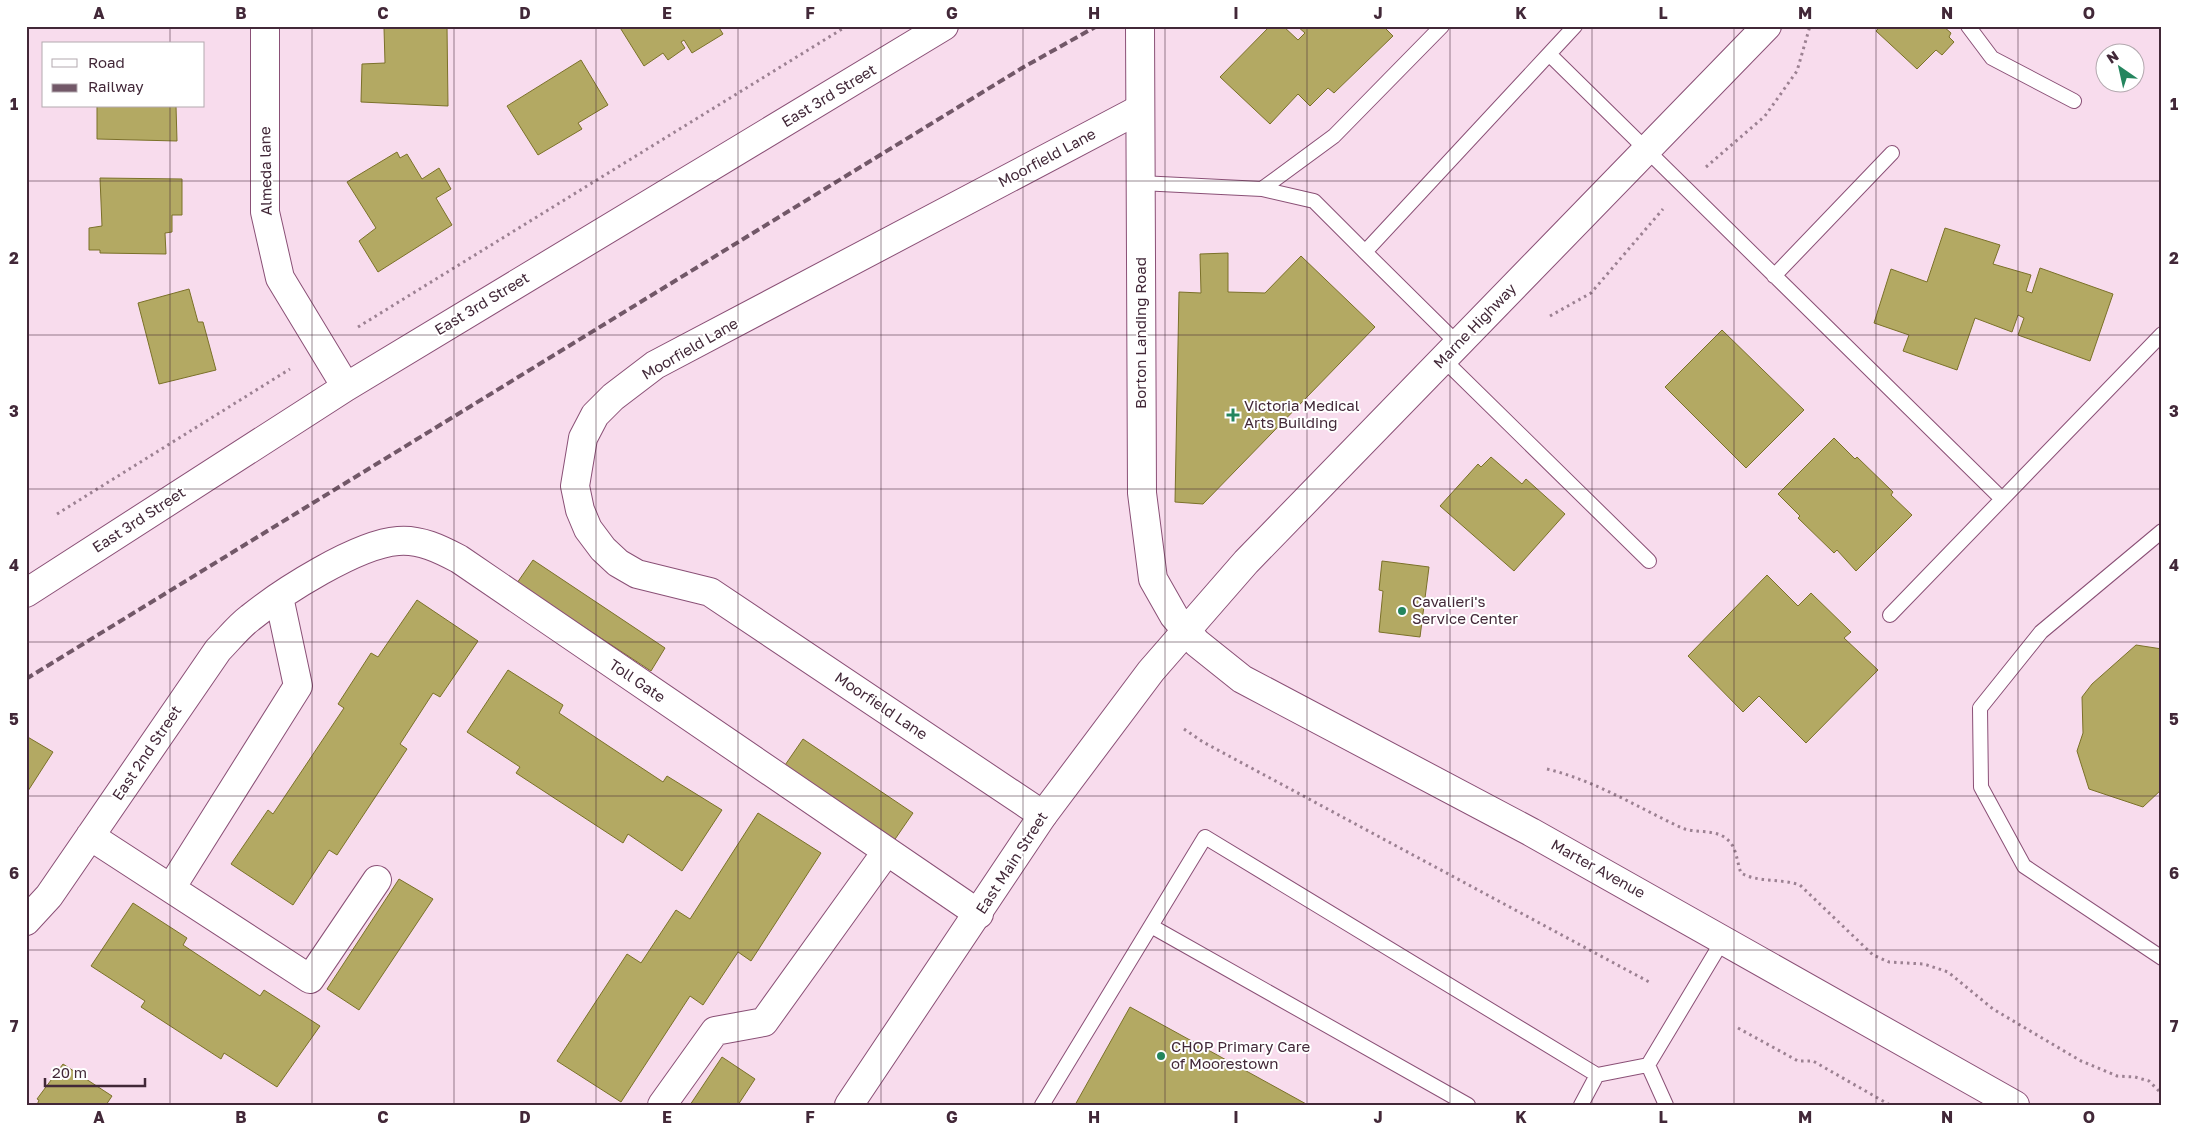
<svg xmlns="http://www.w3.org/2000/svg" width="2188" height="1131" viewBox="0 0 2188 1131" font-family="'Golos Text',sans-serif">
	<style>
		.building { fill: #b3a963; stroke: #7b7129 }
		.lines { fill: none; stroke-linecap: round; stroke-linejoin: round }
		.lane-casing { stroke: #8a5076; stroke-width: 16 }
		.street-casing { stroke: #8a5076; stroke-width: 30 }
		.secondary-casing { stroke: #8a5076; stroke-width: 30 }
		.primary-casing { stroke: #8a5076; stroke-width: 30 }
		.path { stroke: #9c8192; stroke-width: 3; stroke-dasharray: 2.5 4; stroke-linecap: butt }
		.lane { stroke: #fff; stroke-width: 14 }
		.street { stroke: #fff; stroke-width: 28 }
		.secondary { stroke: #fff; stroke-width: 28 }
		.primary { stroke: #fff; stroke-width: 28 }
		.rail { stroke: #725868; stroke-width: 4; stroke-dasharray: 8 4; stroke-linecap: butt }
		.grid { fill: none; stroke: #422838; stroke-width: 1; stroke-opacity: 0.55 }
		.poi-dot { fill: #24855e; stroke: #fff; stroke-width: 2 }
		.labels { text-anchor: middle; stroke-width: 4; stroke-linejoin: round; paint-order: stroke }
		.street-label { font-size: 15px; fill: #422838; stroke: #fff }
		.poi-label { font-size: 15px; fill: #422838; stroke: #fff; text-anchor: start }
		.neatline { fill: none; stroke: #422838; stroke-width: 2 }
		.grid-label { font-size: 16px; text-anchor: middle; font-weight: bold; fill: #422838 }
	</style>
	<rect width="100%" height="100%" fill="#f8dced"/>
	<path class="building" d="M447 26 448 106 361 102 362 64 385 63 384 28Z
		M619 26H718L723 34 692 53 684 40 681 42 685 48 668 60 663 53 644 66Z
		M1270 26H1283L1298 40 1305 33 1297 26H1383L1393 36 1334 93 1328 88 1310 106 1298 94 1270 124 1220 77Z
		M1877 26H1943L1951 33 1949 37 1954 42 1942 55 1936 50 1917 69 1876 31 1879 28Z
		M581 60 608 105 578 123 582 129 538 155 507 106Z
		M97 106H176L177 141 97 139Z
		M397 152 400 158 407 154 422 179 439 168 451 189 436 198 452 225 378 272 359 241 376 228 347 182Z
		M100 178 182 179V215H172V232L165 233 166 254 100 253V250H89V228L102 226Z
		M1945 228 2000 245 1993 264 2031 275 2026 291 2032 293 2040 268 2113 294 2090 361 2018 335 2024 318 2018 315 2012 332 1975 318 1957 370 1903 351 1909 335 1874 323 1891 269 1927 282Z
		M1228 253V292L1265 293 1301 256 1375 327 1203 504 1175 502 1179 292 1201 293 1200 254Z
		M189 289 198 322H203L216 370 159 384 138 303Z
		M1722 330 1804 410 1746 468 1665 387Z
		M1834 438 1855 459 1857 457 1893 492 1891 495 1912 515 1856 571 1837 550 1834 553 1798 518 1800 516 1778 494Z
		M1491 457 1522 484 1526 479 1565 514 1514 571 1440 506 1478 464 1481 467Z
		M533 560 665 648 651 671 517 583Z
		M1382 561 1429 567 1420 637 1379 632 1383 591 1379 590Z
		M1767 575 1798 606 1811 593 1851 632 1844 638 1878 670 1806 743 1759 696 1743 712 1688 656Z
		M417 600 478 641 440 697 433 693 400 744 407 749 337 855 329 850 293 905 231 864 268 810 273 814 344 708 338 704 371 653 378 657Z
		M2136 645 2162 649V789L2143 807 2089 789 2077 751 2083 733 2082 697 2092 684Z
		M508 670 563 705 559 713 610 747 663 782 667 776 722 810 682 871 628 834 623 843 516 773 520 767 467 732Z
		M26 736 53 752 26 794Z
		M803 739 913 813 891 845 781 771Z
		M758 813 821 853 751 961 738 952 703 1005 690 996 621 1102 557 1061 627 954 641 963 676 910 690 919Z
		M399 879 433 899 359 1010 327 989Z
		M133 903 187 938 183 945 260 996 264 990 320 1026 277 1087 224 1053 221 1059 141 1007 145 1001 91 966Z
		M1130 1007 1308 1105H1075Z
		M722 1057 755 1079 738 1105H690Z
		M63 1064 112 1096 106 1105H37L39 1100 37 1099Z"/>
	<g class="lines">
		<g class="lane-casing">
			<path id="lane" d="M1968 26 1992 58 2074 101
				M1549 54 1575 26
				M1140 183 1262 189 1314 201 1365 252
				M1262 189 1334 136 1442 26
				M1774 276 1892 153
				M1458 344 1365 252 1549 54 2002 499
				M1443 359 1649 561
				M2162 531 2041 632 1980 708 1981 787 2024 866 2162 958
				M1890 615 2162 334
				M1151 926 1468 1105
				M1648 1065 1666 1105
				M1042 1105 1205 837 1597 1075
				M1581 1105 1597 1075 1648 1065 1723 940"/>
		</g>
		<g class="street-casing">
			<path id="street" d="M265 26V212L280 278 346 387
				M26 593 346 387 944 26
				M1043 815 710 592 637 574 618 563 603 549 588 529 580 510 575 486 583 438 595 415 613 397 655 365 1140 109
				M90 836 310 979 377 880
				M171 888 298 686 279 597
				M26 921 49 896 218 650C228 640 238 627 250 618 282 592 357 544 398 541 420 539 440 549 459 559L979 914
				M662 1105 715 1031 764 1022 887 851"/>
		</g>
		<g class="secondary-casing">
			<path id="secondary" d="M1140 26 1142 493 1153 579 1174 616 1197 643 1242 679 1531 832 2015 1105"/>
		</g>
		<g class="primary-casing">
			<path id="primary" d="M849 1105 1043 815 1151 671 1246 562 1767 26"/>
		</g>
		<path class="path" d="M1706 167 1765 116 1797 71 1810 26
			M1550 316 1591 293 1663 209
			M358 327 847 26
			M57 514 290 369
			M1184 729 1203 742 1651 983
			M1547 769C1596 781 1637 807 1682 828 1696 834 1717 828 1729 841 1737 849 1737 863 1741 873 1759 883 1780 878 1800 885L1873 955 1889 962 1924 964 1948 972 1993 1009 2081 1061 2117 1076 2135 1077 2149 1081 2162 1094
			M1738 1028 1798 1061H1813L1890 1105"/>
		<use href="#lane" class="lane"/>
		<use href="#street" class="street"/>
		<use href="#secondary" class="secondary"/>
		<use href="#primary" class="primary"/>
		<path class="rail" d="M26 679 1022 68 1097 26"/>
	</g>
	<path class="grid" d="M170 26V44M312 26V1105M454 26V1105M596 26V1105M738 26V1105M881 26V1105M1023 26V1105M1165 26V1105M1307 26V1105M1450 26V1105M1592 26V1105M1734 26V1105M1876 26V1105M2018 26V1105M170 106V1105M26 181H2162M26 335H2162M26 489H2162M26 642H2162M26 796H2162M26 950H2162"/>
	<g class="poi-dot">
		<path d="M1230.5 407.5h5v5h5v5h-5v5h-5v-5h-5v-5h5z"/>
		<circle cx="1402" cy="611" r="5"/>
		<circle cx="1161" cy="1056" r="5"/>
	</g>
	<g class="labels">
		<g class="street-label">
			<text transform="translate(829 96) rotate(-31)" y="5">East 3rd Street</text>
			<text transform="translate(1047 158) rotate(-28)" y="5">Moorfield Lane</text>
			<text transform="translate(266 171) rotate(-91)" y="5">Almeda lane</text>
			<text transform="translate(482 304) rotate(-31)" y="5">East 3rd Street</text>
			<text transform="translate(1475 326) rotate(-46)" y="5">Marne Highway</text>
			<text transform="translate(1141 333) rotate(-90)" y="5">Borton Landing Road</text>
			<text transform="translate(690 349) rotate(-30)" y="5">Moorfield Lane</text>
			<text transform="translate(139 520) rotate(-33)" y="5">East 3rd Street</text>
			<text transform="translate(637 681) rotate(34)" y="5">Toll Gate</text>
			<text transform="translate(881 706) rotate(34)" y="5">Moorfield Lane</text>
			<text transform="translate(147 753) rotate(-56)" y="5">East 2nd Street</text>
			<text transform="translate(1012 863) rotate(-57)" y="5">East Main Street</text>
			<text transform="translate(1598 869) rotate(29)" y="5">Marter Avenue</text>
		</g>
		<g class="poi-label">
			<text x="1244" y="411">Victoria Medical<tspan x="1244" dy="17">Arts Building</tspan></text>
			<text x="1412" y="607">Cavalieri's<tspan x="1412" dy="17">Service Center</tspan></text>
			<text x="1171" y="1052">CHOP Primary Care<tspan x="1171" dy="17">of Moorestown</tspan></text>
		</g>
	</g>
	<rect width="2188" height="1131" fill="none" stroke="#ffffff" stroke-width="55"/>
	<rect x="42" y="42" width="162" height="65" fill="#ffffff" stroke="#b3a9af"/>
	<rect x="52" y="59" width="25" height="8" fill="#ffffff" stroke="#b3a9af"/>
	<text x="88" y="68" font-size="15" fill="#422838">Road</text>
	<rect x="52" y="84" width="25" height="8" fill="#725868" stroke="#b3a9af"/>
	<text x="88" y="92" font-size="15" fill="#422838">Railway</text>
	<g transform="translate(2120 68) rotate(326)"><circle r="24" fill="#ffffff" stroke="#b3a9af"/>
	<path d="M0-4L9 19L0 12L-9 19Z" fill="#24855e"/>
	<text y="-8" font-size="14" font-weight="bold" text-anchor="middle" fill="#422838">N</text>
	</g>
	<path d="M45 1078v8h100v-8" fill="none" stroke="#422838" stroke-width="2.5"/>
	<text x="52" y="1078" font-size="15" fill="#422838" stroke="#ffffff" stroke-width="4" paint-order="stroke">20 m</text>
	<rect x="28" y="28" width="2132" height="1076" class="neatline"/>
	<g class="grid-label">
		<text x="99" y="19">A</text>
		<text x="241" y="19">B</text>
		<text x="383" y="19">C</text>
		<text x="525" y="19">D</text>
		<text x="667" y="19">E</text>
		<text x="810" y="19">F</text>
		<text x="952" y="19">G</text>
		<text x="1094" y="19">H</text>
		<text x="1236" y="19">I</text>
		<text x="1378" y="19">J</text>
		<text x="1521" y="19">K</text>
		<text x="1663" y="19">L</text>
		<text x="1805" y="19">M</text>
		<text x="1947" y="19">N</text>
		<text x="2089" y="19">O</text>
		<text x="14" y="110">1</text>
		<text x="2174" y="110">1</text>
		<text x="14" y="264">2</text>
		<text x="2174" y="264">2</text>
		<text x="14" y="417">3</text>
		<text x="2174" y="417">3</text>
		<text x="14" y="571">4</text>
		<text x="2174" y="571">4</text>
		<text x="14" y="725">5</text>
		<text x="2174" y="725">5</text>
		<text x="14" y="879">6</text>
		<text x="2174" y="879">6</text>
		<text x="14" y="1032">7</text>
		<text x="2174" y="1032">7</text>
		<text x="99" y="1123">A</text>
		<text x="241" y="1123">B</text>
		<text x="383" y="1123">C</text>
		<text x="525" y="1123">D</text>
		<text x="667" y="1123">E</text>
		<text x="810" y="1123">F</text>
		<text x="952" y="1123">G</text>
		<text x="1094" y="1123">H</text>
		<text x="1236" y="1123">I</text>
		<text x="1378" y="1123">J</text>
		<text x="1521" y="1123">K</text>
		<text x="1663" y="1123">L</text>
		<text x="1805" y="1123">M</text>
		<text x="1947" y="1123">N</text>
		<text x="2089" y="1123">O</text>
	</g>
</svg>
